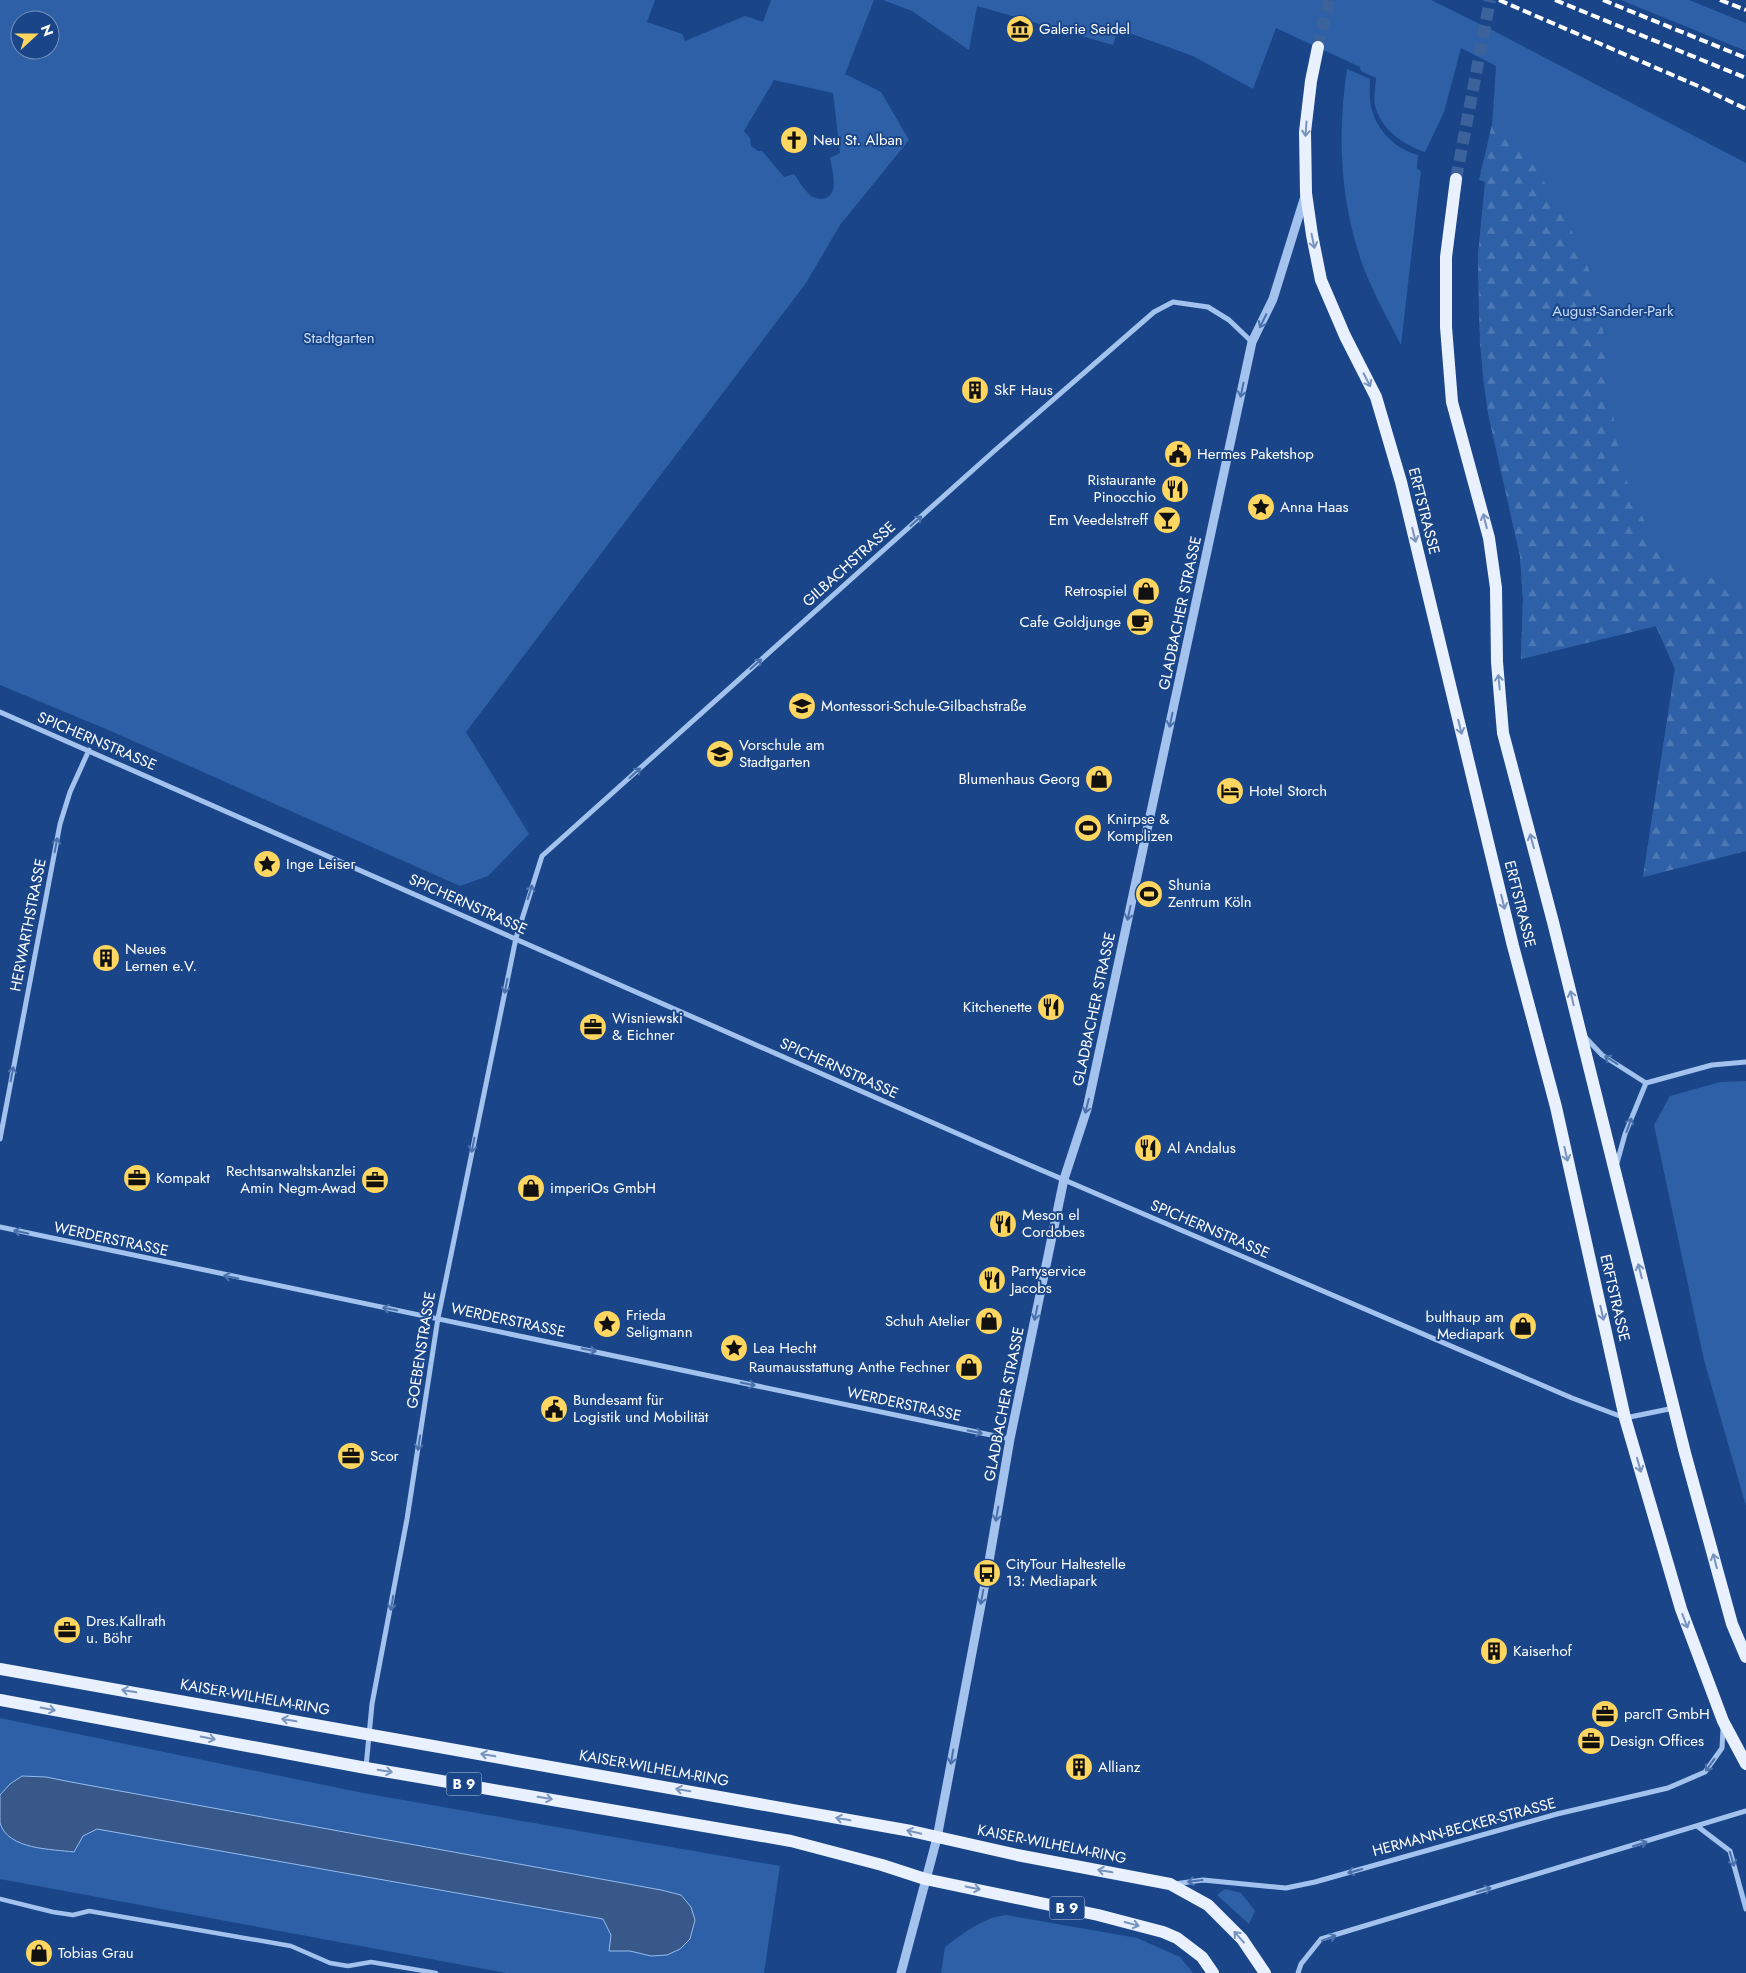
<svg xmlns="http://www.w3.org/2000/svg" width="1746" height="1973" viewBox="0 0 1746 1973" font-family="Jost,sans-serif">
	<style>
		.green { fill: #2d60a7; fill-rule: evenodd }
		.forest { fill: url(#forest-firs) }
		.water { fill: #375889; stroke: #96bcef }
		.lines { fill: none; stroke-linecap: round; stroke-linejoin: round }
		.primary-tunnel { stroke: #3c629b; stroke-width: 12; stroke-dasharray: 12 6; stroke-linecap: butt }
		.pedestrian { stroke: #a3c2ed; stroke-width: 4.5 }
		.minor { stroke: #a3c2ed; stroke-width: 5 }
		.tertiary { stroke: #a3c2ed; stroke-width: 9 }
		.primary { stroke: #e9f1ff; stroke-width: 12 }
		.rail { stroke: #fff; stroke-width: 4; stroke-dasharray: 9 4; stroke-linecap: butt }
		.oneway { stroke: #7793be }
		.oneway2 { stroke: #4a71ac }
		.labels { text-anchor: middle; stroke-width: 4; stroke-linejoin: round; paint-order: stroke }
		.shield { fill: #1a4689; stroke: #bac8dc; stroke-width: 1 }
		.shield-label { font-size: 14px; font-weight: bold; fill: #fff }
		.poi-label { font-size: 15px; fill: #fff; stroke: #1a4689; text-anchor: start }
		.park-label { font-size: 15px; fill: #c9ddf9; stroke: #1a4689 }
		.street-label { font-size: 15px; fill: #fff; stroke: #1a4689 }
	</style>
	<defs>
		<pattern id="forest-firs" width="22" height="20" patternUnits="userSpaceOnUse" patternTransform="scale(1.25)"><rect width="22" height="20" fill="#2d60a7"/><path d="M5 1l3.5 6h-7zM16 11l3.5 6h-7z" fill="#4c78b4"/></pattern>
	</defs>
	<rect width="100%" height="100%" fill="#1a4689"/>
	<path class="green" d="M0 0H655L647 22 682 34 685 41 745 16 763 22 771 0H874L845 74 881 92 909 140 840 225 806 283 466 732 529 834 488 876 460 886 106 729 0 685ZM20 20H50V50H20ZM774 80 833 93 840 153 830 158C832 170 841 196 822 199 818 199 814 198 811 196 804 190 799 181 794 174L784 177 762 151H758L751 146 750 138 744 131Z
		M883 0H1431L1494 31 1746 163V851L1643 877 1675 669 1656 626 1521 659 1523 599 1520 556 1488 413 1483 378 1479 320 1478 255 1492 127 1496 66 1461 48 1444 112 1425 152C1402 144 1382 130 1375 106 1373 98 1376 86 1376 78L1361 71 1360 67 1276 28 1253 89 1193 56 1118 29 1113 45 977 6 969 50 912 11Z
		M1621 0H1689L1746 23V51Z
		M1347 69 1370 79C1370 88 1369 98 1371 106 1376 130 1395 149 1418 155L1417 168 1421 171 1401 345C1388 319 1373 293 1363 266 1340 202 1337 135 1347 69Z
		M1746 1081V1506L1704 1360 1654 1125 1670 1096 1720 1082Z
		M0 1718 363 1793 780 1866 764 1973H506L0 1879Z
		M1225 1889 1241 1893 1255 1911 1249 1924 1217 1895Z
		M1006 1915 1137 1938 1180 1957 1193 1973H941L945 1947C964 1933 982 1918 1006 1915Z"/>
	<path class="forest" d="M1493 120C1516 130 1531 159 1543 180 1562 213 1583 246 1593 283 1620 376 1598 487 1676 561 1696 579 1723 578 1746 589V851L1643 877 1675 669 1656 626 1521 659 1523 599 1520 556 1488 413 1480 345 1478 255 1485 182 1479 180Z"/>
	<path class="water" d="M22 1776 46 1777 71 1782 661 1890 681 1895 691 1907 695 1920 690 1939 680 1949 667 1955 651 1956 630 1951H609L611 1935 603 1919 97 1829 83 1836 74 1852C52 1849 8 1850 0 1823 0 1815 0 1804 0 1795L10 1784Z"/>
	<g class="lines">
		<path class="primary-tunnel" d="M1318 47 1329 0
			M1456 179 1490 0"/>
		<path class="pedestrian" d="M0 1899 53 1912 73 1915 89 1911 291 1946 330 1963 348 1966 371 1962 436 1973"/>
		<path class="minor" d="M0 712 997 1151 1572 1398 1625 1418 1674 1408
			M1585 1037 1602 1055 1646 1083 1712 1065 1746 1062
			M0 1139 60 824 70 792 89 750
			M1617 1163 1625 1134 1646 1083
			M0 1227 1010 1439
			M366 1767 372 1704 407 1519 438 1318 516 938 542 856 993 452 1154 312 1173 302 1208 307 1229 320 1252 342
			M1697 1826 1730 1851 1746 1909
			M1174 1884 1203 1880 1286 1888 1315 1882 1557 1814 1668 1788 1705 1772 1722 1748 1723 1729
			M1298 1973 1301 1964 1321 1939 1746 1811"/>
		<path class="tertiary" d="M901 1973 937 1838 987 1573 1010 1439 1064 1179 1087 1109 1252 342 1273 299 1305 196"/>
		<path class="primary" d="M1318 47 1311 81 1305 132 1306 193 1312 235 1321 280 1345 336 1376 397 1401 482 1513 946 1556 1107 1625 1418 1681 1609 1723 1721 1746 1764
			M1456 179 1446 257V327L1452 402 1489 538 1496 588 1497 662 1503 733 1553 922 1685 1453 1732 1624 1746 1657
			M0 1669 911 1831 1017 1855 1170 1884 1208 1905 1242 1939 1265 1973
			M0 1700 366 1768 791 1841 882 1865 925 1879 1098 1915 1163 1932 1177 1938 1202 1957 1213 1973"/>
		<path class="rail" d="M1499 0 1698 86 1746 109
			M1555 0 1746 78
			M1603 0 1746 58
			M1720 0 1746 10"/>
	</g>
	<defs><path id="oneway-shaft" d="M-6 0H5M1.5-3L5.5 0L1.5 3" fill="none" stroke-width="1.6" stroke-linecap="round" stroke-linejoin="round" transform="scale(1.25)"/></defs>
	<g class="oneway">
		<use href="#oneway-shaft" transform="translate(1306 129) rotate(94)"/>
		<use href="#oneway-shaft" transform="translate(1313 241) rotate(78)"/>
		<use href="#oneway-shaft" transform="translate(1367 380) rotate(63)"/>
		<use href="#oneway-shaft" transform="translate(1485 521) rotate(-104)"/>
		<use href="#oneway-shaft" transform="translate(1414 535) rotate(76)"/>
		<use href="#oneway-shaft" transform="translate(1499 682) rotate(-96)"/>
		<use href="#oneway-shaft" transform="translate(1460 727) rotate(76)"/>
		<use href="#oneway-shaft" transform="translate(1532 841) rotate(-105)"/>
		<use href="#oneway-shaft" transform="translate(1503 902) rotate(76)"/>
		<use href="#oneway-shaft" transform="translate(1572 998) rotate(-103)"/>
		<use href="#oneway-shaft" transform="translate(1566 1154) rotate(77)"/>
		<use href="#oneway-shaft" transform="translate(1640 1271) rotate(-104)"/>
		<use href="#oneway-shaft" transform="translate(1602 1313) rotate(77)"/>
		<use href="#oneway-shaft" transform="translate(1639 1465) rotate(74)"/>
		<use href="#oneway-shaft" transform="translate(1715 1561) rotate(-105)"/>
		<use href="#oneway-shaft" transform="translate(1685 1621) rotate(69)"/>
		<use href="#oneway-shaft" transform="translate(129 1691) rotate(-170)"/>
		<use href="#oneway-shaft" transform="translate(48 1709) rotate(11)"/>
		<use href="#oneway-shaft" transform="translate(289 1720) rotate(-170)"/>
		<use href="#oneway-shaft" transform="translate(208 1738) rotate(11)"/>
		<use href="#oneway-shaft" transform="translate(488 1755) rotate(-170)"/>
		<use href="#oneway-shaft" transform="translate(385 1771) rotate(10)"/>
		<use href="#oneway-shaft" transform="translate(683 1790) rotate(-170)"/>
		<use href="#oneway-shaft" transform="translate(545 1798) rotate(10)"/>
		<use href="#oneway-shaft" transform="translate(843 1819) rotate(-170)"/>
		<use href="#oneway-shaft" transform="translate(914 1832) rotate(-167)"/>
		<use href="#oneway-shaft" transform="translate(1105 1871) rotate(-170)"/>
		<use href="#oneway-shaft" transform="translate(973 1888) rotate(11)"/>
		<use href="#oneway-shaft" transform="translate(1132 1924) rotate(15)"/>
		<use href="#oneway-shaft" transform="translate(1239 1937) rotate(-132)"/>
	</g>
	<g class="oneway2">
		<use href="#oneway-shaft" transform="translate(1263 321) rotate(116)"/>
		<use href="#oneway-shaft" transform="translate(1242 390) rotate(102)"/>
		<use href="#oneway-shaft" transform="translate(916 521) rotate(-42)"/>
		<use href="#oneway-shaft" transform="translate(756 664) rotate(-42)"/>
		<use href="#oneway-shaft" transform="translate(1171 720) rotate(102)"/>
		<use href="#oneway-shaft" transform="translate(635 773) rotate(-42)"/>
		<use href="#oneway-shaft" transform="translate(56 845) rotate(-79)"/>
		<use href="#oneway-shaft" transform="translate(530 892) rotate(-72)"/>
		<use href="#oneway-shaft" transform="translate(1129 913) rotate(102)"/>
		<use href="#oneway-shaft" transform="translate(506 986) rotate(101)"/>
		<use href="#oneway-shaft" transform="translate(1611 1060) rotate(-148)"/>
		<use href="#oneway-shaft" transform="translate(12 1074) rotate(-79)"/>
		<use href="#oneway-shaft" transform="translate(1087 1106) rotate(104)"/>
		<use href="#oneway-shaft" transform="translate(1629 1125) rotate(-70)"/>
		<use href="#oneway-shaft" transform="translate(473 1145) rotate(101)"/>
		<use href="#oneway-shaft" transform="translate(21 1232) rotate(-168)"/>
		<use href="#oneway-shaft" transform="translate(231 1277) rotate(-169)"/>
		<use href="#oneway-shaft" transform="translate(390 1309) rotate(-169)"/>
		<use href="#oneway-shaft" transform="translate(1036 1313) rotate(102)"/>
		<use href="#oneway-shaft" transform="translate(589 1350) rotate(12)"/>
		<use href="#oneway-shaft" transform="translate(748 1384) rotate(12)"/>
		<use href="#oneway-shaft" transform="translate(975 1432) rotate(12)"/>
		<use href="#oneway-shaft" transform="translate(419 1443) rotate(99)"/>
		<use href="#oneway-shaft" transform="translate(997 1514) rotate(100)"/>
		<use href="#oneway-shaft" transform="translate(982 1597) rotate(101)"/>
		<use href="#oneway-shaft" transform="translate(392 1603) rotate(100)"/>
		<use href="#oneway-shaft" transform="translate(952 1757) rotate(100)"/>
		<use href="#oneway-shaft" transform="translate(1710 1765) rotate(126)"/>
		<use href="#oneway-shaft" transform="translate(1640 1844) rotate(-17)"/>
		<use href="#oneway-shaft" transform="translate(1732 1859) rotate(73)"/>
		<use href="#oneway-shaft" transform="translate(1355 1871) rotate(164)"/>
		<use href="#oneway-shaft" transform="translate(1195 1881) rotate(173)"/>
		<use href="#oneway-shaft" transform="translate(1484 1890) rotate(-17)"/>
		<use href="#oneway-shaft" transform="translate(1329 1938) rotate(-20)"/>
	</g>
	<defs>
		<g id="museum-disc" transform="scale(1.4375)"><circle r="9.5" fill="#ffd65f" stroke="#1a4689"/><path d="M0-6L6-3V-2H-6V-3ZM-5-1h2V3h-2ZM-1-1h2V3h-2ZM3-1h2V3H3ZM-6 4H6V6H-6Z" fill="#111"/></g>
		<g id="church-disc" transform="scale(1.4375)"><circle r="9.5" fill="#ffd65f" stroke="#1a4689"/><path d="M-1.2-6h2.4v3.5h3.3v2.4h-3.3V6h-2.4V-.1h-3.3v-2.4h3.3Z" fill="#111"/></g>
		<g id="building-disc" transform="scale(1.4375)"><circle r="9.5" fill="#ffd65f" stroke="#1a4689"/><path d="M-4-6H4V6H1V3H-1V6H-4ZM-2.5-4.3h1.7v1.8h-1.7ZM.8-4.3h1.7v1.8H.8ZM-2.5-1h1.7V.8h-1.7ZM.8-1h1.7V.8H.8Z" fill="#111"/></g>
		<g id="civic-disc" transform="scale(1.4375)"><circle r="9.5" fill="#ffd65f" stroke="#1a4689"/><path d="M-.6-6.5H3V-4.5H.6V-3L4-1V1h2V6H-6V1h2V-1L-.6-3ZM-1.2 2.5V6h2.4V2.5Z" fill="#111"/></g>
		<g id="restaurant-disc" transform="scale(1.4375)"><circle r="9.5" fill="#ffd65f" stroke="#1a4689"/><path d="M-5-6h1v4h1v-4h1v4h1v-4h1v5L-1.5 .5V6h-2V.5L-5-1ZM5-6V6H3V1.5H1.5Q1.5-4 5-6Z" fill="#111"/></g>
		<g id="sight-disc" transform="scale(1.4375)"><circle r="9.5" fill="#ffd65f" stroke="#1a4689"/><path d="M0-6L1.8-2.2L6-1.7L2.9 1.2L3.7 5.4L0 3.3L-3.7 5.4L-2.9 1.2L-6-1.7L-1.8-2.2Z" fill="#111"/></g>
		<g id="bar-disc" transform="scale(1.4375)"><circle r="9.5" fill="#ffd65f" stroke="#1a4689"/><path d="M-6-5H6L.8 .8V4.5H3.5V6h-7V4.5H-.8V.8Z" fill="#111"/></g>
		<g id="shop-disc" transform="scale(1.4375)"><circle r="9.5" fill="#ffd65f" stroke="#1a4689"/><path d="M-5-2.5h2.3a2.7 3.5 0 0 1 5.4 0H5L5.5 6h-11ZM-1.5-2.5h3a1.5 2.3 0 0 0-3 0Z" fill="#111"/></g>
		<g id="cafe-disc" transform="scale(1.4375)"><circle r="9.5" fill="#ffd65f" stroke="#1a4689"/><path d="M-5.5-4.5H6V0H3Q3 3.5 0 3.5H-2.5Q-5.5 3.5-5.5 0ZM3-3.2v2h1.7v-2ZM-6 4.5H4V6H-6Z" fill="#111"/></g>
		<g id="school-disc" transform="scale(1.4375)"><circle r="9.5" fill="#ffd65f" stroke="#1a4689"/><path d="M0-5L7-2L0 1L-7-2ZM-4 1L0 2.5L4 1V4Q0 6-4 4Z" fill="#111"/></g>
		<g id="hotel-disc" transform="scale(1.4375)"><circle r="9.5" fill="#ffd65f" stroke="#1a4689"/><path d="M-6-4.5h1.5V1H6V5H4.5V3h-9V5H-6ZM-4 0a1.8 1.8 0 1 1 3.6 0ZM.5 0V-2.5h3Q6-2.5 6 0Z" fill="#111"/></g>
		<g id="stadium-disc" transform="scale(1.4375)"><circle r="9.5" fill="#ffd65f" stroke="#1a4689"/><path d="M0-5a6.5 5 0 1 0 0 10a6.5 5 0 1 0 0-10ZM-3.5-1.8h7v3.6h-7Z" fill="#111"/></g>
		<g id="office-disc" transform="scale(1.4375)"><circle r="9.5" fill="#ffd65f" stroke="#1a4689"/><path d="M-6-3h4V-5.5h4V-3h4V5H-6ZM-1-4.5V-3h2v-1.5ZM-6 0V1H6V0Z" fill="#111"/></g>
		<g id="bus-disc" transform="scale(1.4375)"><circle r="9.5" fill="#ffd65f" stroke="#1a4689"/><path d="M-5-6H5V4H4V6H2V4H-2V6H-4V4H-5ZM-3.5-4V0h7V-4ZM-3.5 1.2v1.5H-2V1.2ZM2 1.2v1.5H3.5V1.2Z" fill="#111"/></g>
	</defs>
	<g fill-rule="evenodd">
		<use href="#museum-disc" x="1020" y="29"/>
		<use href="#church-disc" x="794" y="140"/>
		<use href="#building-disc" x="975" y="390"/>
		<use href="#civic-disc" x="1178" y="454"/>
		<use href="#restaurant-disc" x="1175" y="489"/>
		<use href="#sight-disc" x="1261" y="507"/>
		<use href="#bar-disc" x="1167" y="520"/>
		<use href="#shop-disc" x="1146" y="591"/>
		<use href="#cafe-disc" x="1140" y="622"/>
		<use href="#school-disc" x="802" y="706"/>
		<use href="#school-disc" x="720" y="754"/>
		<use href="#shop-disc" x="1099" y="779"/>
		<use href="#hotel-disc" x="1230" y="791"/>
		<use href="#stadium-disc" x="1088" y="828"/>
		<use href="#sight-disc" x="267" y="864"/>
		<use href="#stadium-disc" x="1149" y="894"/>
		<use href="#building-disc" x="106" y="958"/>
		<use href="#restaurant-disc" x="1051" y="1007"/>
		<use href="#office-disc" x="593" y="1027"/>
		<use href="#restaurant-disc" x="1148" y="1148"/>
		<use href="#office-disc" x="137" y="1178"/>
		<use href="#office-disc" x="375" y="1180"/>
		<use href="#shop-disc" x="531" y="1188"/>
		<use href="#restaurant-disc" x="1003" y="1224"/>
		<use href="#restaurant-disc" x="992" y="1280"/>
		<use href="#shop-disc" x="989" y="1321"/>
		<use href="#sight-disc" x="607" y="1324"/>
		<use href="#shop-disc" x="1523" y="1326"/>
		<use href="#sight-disc" x="734" y="1348"/>
		<use href="#shop-disc" x="969" y="1367"/>
		<use href="#civic-disc" x="554" y="1409"/>
		<use href="#office-disc" x="351" y="1456"/>
		<use href="#bus-disc" x="987" y="1573"/>
		<use href="#office-disc" x="67" y="1630"/>
		<use href="#building-disc" x="1494" y="1651"/>
		<use href="#office-disc" x="1605" y="1714"/>
		<use href="#office-disc" x="1591" y="1741"/>
		<use href="#building-disc" x="1079" y="1767"/>
		<use href="#shop-disc" x="39" y="1953"/>
	</g>
	<g class="labels">
		<g class="shield">
			<rect x="446.5" y="1772.5" width="35" height="23" rx="4"/>
			<rect x="1049.5" y="1896.5" width="35" height="23" rx="4"/>
		</g>
		<g class="shield-label">
			<text x="464" y="1789">B 9</text>
			<text x="1067" y="1913">B 9</text>
		</g>
		<g class="poi-label">
			<text x="1039" y="34">Galerie Seidel</text>
			<text x="813" y="145">Neu St. Alban</text>
			<text x="994" y="395">SkF Haus</text>
			<text x="1197" y="459">Hermes Paketshop</text>
			<text x="1156" y="485" text-anchor="end">Ristaurante<tspan x="1156" dy="17">Pinocchio</tspan></text>
			<text x="1280" y="512">Anna Haas</text>
			<text x="1148" y="525" text-anchor="end">Em Veedelstreff</text>
			<text x="1127" y="596" text-anchor="end">Retrospiel</text>
			<text x="1121" y="627" text-anchor="end">Cafe Goldjunge</text>
			<text x="821" y="711">Montessori-Schule-Gilbachstraße</text>
			<text x="739" y="750">Vorschule am<tspan x="739" dy="17">Stadtgarten</tspan></text>
			<text x="1080" y="784" text-anchor="end">Blumenhaus Georg</text>
			<text x="1249" y="796">Hotel Storch</text>
			<text x="1107" y="824">Knirpse &amp;<tspan x="1107" dy="17">Komplizen</tspan></text>
			<text x="286" y="869">Inge Leiser</text>
			<text x="1168" y="890">Shunia<tspan x="1168" dy="17">Zentrum Köln</tspan></text>
			<text x="125" y="954">Neues<tspan x="125" dy="17">Lernen e.V.</tspan></text>
			<text x="1032" y="1012" text-anchor="end">Kitchenette</text>
			<text x="612" y="1023">Wisniewski<tspan x="612" dy="17">&amp; Eichner</tspan></text>
			<text x="1167" y="1153">Al Andalus</text>
			<text x="356" y="1176" text-anchor="end">Rechtsanwaltskanzlei<tspan x="356" dy="17">Amin Negm-Awad</tspan></text>
			<text x="156" y="1183">Kompakt</text>
			<text x="550" y="1193">imperiOs GmbH</text>
			<text x="1022" y="1220">Meson el<tspan x="1022" dy="17">Cordobes</tspan></text>
			<text x="1011" y="1276">Partyservice<tspan x="1011" dy="17">Jacobs</tspan></text>
			<text x="626" y="1320">Frieda<tspan x="626" dy="17">Seligmann</tspan></text>
			<text x="1504" y="1322" text-anchor="end">bulthaup am<tspan x="1504" dy="17">Mediapark</tspan></text>
			<text x="970" y="1326" text-anchor="end">Schuh Atelier</text>
			<text x="753" y="1353">Lea Hecht</text>
			<text x="950" y="1372" text-anchor="end">Raumausstattung Anthe Fechner</text>
			<text x="573" y="1405">Bundesamt für<tspan x="573" dy="17">Logistik und Mobilität</tspan></text>
			<text x="370" y="1461">Scor</text>
			<text x="1006" y="1569">CityTour Haltestelle<tspan x="1006" dy="17">13: Mediapark</tspan></text>
			<text x="86" y="1626">Dres.Kallrath<tspan x="86" dy="17">u. Böhr</tspan></text>
			<text x="1513" y="1656">Kaiserhof</text>
			<text x="1624" y="1719">parcIT GmbH</text>
			<text x="1610" y="1746">Design Offices</text>
			<text x="1098" y="1772">Allianz</text>
			<text x="58" y="1958">Tobias Grau</text>
		</g>
		<g class="park-label">
			<text x="1613" y="316">August-Sander-Park</text>
			<text x="339" y="343">Stadtgarten</text>
		</g>
		<g class="street-label">
			<text transform="translate(1424 511) rotate(76)" y="5">ERFTSTRASSE</text>
			<text transform="translate(849 564) rotate(-42)" y="5">GILBACHSTRASSE</text>
			<text transform="translate(1180 613) rotate(-78)" y="5">GLADBACHER STRASSE</text>
			<text transform="translate(97 741) rotate(23)" y="5">SPICHERNSTRASSE</text>
			<text transform="translate(468 904) rotate(24)" y="5">SPICHERNSTRASSE</text>
			<text transform="translate(1520 904) rotate(76)" y="5">ERFTSTRASSE</text>
			<text transform="translate(28 925) rotate(-79)" y="5">HERWARTHSTRASSE</text>
			<text transform="translate(1094 1009) rotate(-78)" y="5">GLADBACHER STRASSE</text>
			<text transform="translate(839 1068) rotate(24)" y="5">SPICHERNSTRASSE</text>
			<text transform="translate(1210 1229) rotate(23)" y="5">SPICHERNSTRASSE</text>
			<text transform="translate(111 1239) rotate(12)" y="5">WERDERSTRASSE</text>
			<text transform="translate(1615 1298) rotate(77)" y="5">ERFTSTRASSE</text>
			<text transform="translate(508 1320) rotate(12)" y="5">WERDERSTRASSE</text>
			<text transform="translate(421 1350) rotate(-81)" y="5">GOEBENSTRASSE</text>
			<text transform="translate(904 1404) rotate(12)" y="5">WERDERSTRASSE</text>
			<text transform="translate(1004 1404) rotate(-79)" y="5">GLADBACHER STRASSE</text>
			<text transform="translate(255 1697) rotate(10)" y="5">KAISER-WILHELM-RING</text>
			<text transform="translate(654 1768) rotate(10)" y="5">KAISER-WILHELM-RING</text>
			<text transform="translate(1464 1827) rotate(-15)" y="5">HERMANN-BECKER-STRASSE</text>
			<text transform="translate(1052 1844) rotate(11)" y="5">KAISER-WILHELM-RING</text>
		</g>
	</g>
	<g transform="translate(35 35) rotate(69)"><circle r="24" fill="#1a4689" stroke="#7690b8"/>
	<path d="M0-4L9 19L0 12L-9 19Z" fill="#ffd65f"/>
	<text y="-8" font-size="14" font-weight="bold" text-anchor="middle" fill="#ffffff">N</text>
	</g>
</svg>
